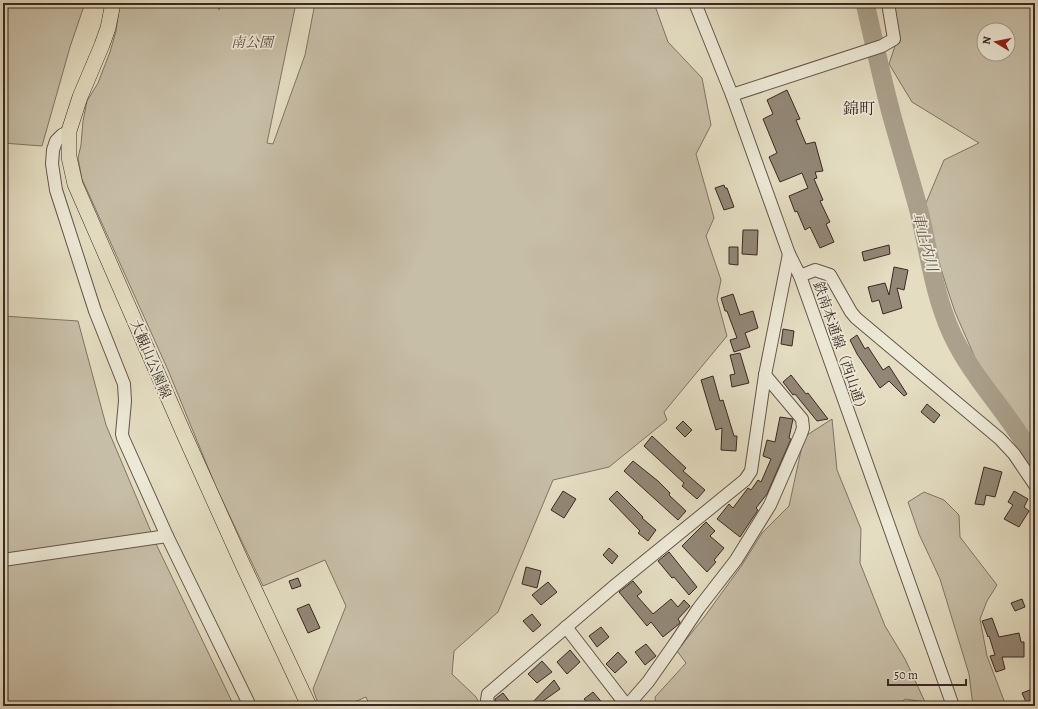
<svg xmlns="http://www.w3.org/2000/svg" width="1038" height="709" viewBox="0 0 1038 709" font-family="Alegreya,'Noto Serif JP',serif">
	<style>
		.green { fill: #c7bea7; stroke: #807465; fill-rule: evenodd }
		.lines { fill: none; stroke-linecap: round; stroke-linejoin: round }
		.river { stroke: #aaa08c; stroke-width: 19 }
		.building { fill: #928776; stroke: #3a2923 }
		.minor-casing { stroke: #64564b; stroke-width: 14 }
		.major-casing { stroke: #3a2923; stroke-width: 16 }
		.minor { stroke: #ede9d7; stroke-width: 12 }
		.major { stroke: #e4ddc2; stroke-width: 15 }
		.labels { text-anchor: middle; stroke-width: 3.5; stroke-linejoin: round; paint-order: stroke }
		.park-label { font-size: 14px; font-style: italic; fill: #5d4e44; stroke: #ede9d7 }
		.street-label { font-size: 14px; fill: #3a2923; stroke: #ede9d7 }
		.water-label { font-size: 15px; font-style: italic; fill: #5c4d42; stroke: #ede9d7 }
		.quarter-label { font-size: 16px; fill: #3a2923; stroke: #ede9d7 }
	</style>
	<rect width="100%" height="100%" fill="#e4ddc2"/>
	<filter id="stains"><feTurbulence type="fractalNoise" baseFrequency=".005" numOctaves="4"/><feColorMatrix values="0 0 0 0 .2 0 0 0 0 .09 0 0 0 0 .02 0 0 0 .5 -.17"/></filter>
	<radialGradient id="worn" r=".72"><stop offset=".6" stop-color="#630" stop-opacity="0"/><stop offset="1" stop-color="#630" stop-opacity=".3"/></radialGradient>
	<g class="green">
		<path d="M3,3H85L70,47L42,146L3,143Z"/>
		<path d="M120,3H217L219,10L220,3H296L267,143L273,144L305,55L315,3H654L668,42L702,78L711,125L696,154L714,218L706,236L721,280L717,299L727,336L664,412L667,420L609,467L553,480L498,612L454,651L452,674L476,697L481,706H370L366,697L345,706H319L313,689L346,606L325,560L263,586L216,487L168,370L82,179L78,158L81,145L83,121L87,101L98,83L110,52L116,31Z"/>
		<path d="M893,3H1035V451L1021,423L1002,399L976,360L955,312L946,285L923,210L944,160L979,143L912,102L889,64L898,37ZM984,30H1008V54H984Z"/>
		<path d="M3,316L78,321L106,425L157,546L234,706H3Z"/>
		<path d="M832,419L837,470L861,529L860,563L885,626L905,659L925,702L905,699L898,706H656L655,697L686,663L677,651L705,616L742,565L762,533L789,506L804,437Z"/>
		<path d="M924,492L944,500L959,515L960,537L997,585L987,601L980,619L987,656L1006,706H973L969,674L940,579L919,534L908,502Z"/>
	</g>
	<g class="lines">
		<path class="river" d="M865,3C873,38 881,74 890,109C899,143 910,177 919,211C929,252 934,295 952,334C973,380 1012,416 1035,460"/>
	</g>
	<g class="building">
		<path d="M787,90L800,119L796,120L806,144L815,142L823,171L815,172L817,178L814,179L823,200L820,201L830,222L826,224L834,242L820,248L810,227L805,230L797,211L795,212L789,196L808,188L802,173L780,182L769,157L777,153L763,119L773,114L767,100Z"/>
		<path d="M724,185L725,188H727L734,207L724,210L715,188Z"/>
		<path d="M743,230H758L757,255L742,254Z"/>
		<path d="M889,245L890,254L864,261L862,252Z"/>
		<path d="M729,247H738V265L729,264Z"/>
		<path d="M894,267L908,270L904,290L897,288L902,308L883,314L879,300L872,302L868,287L885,283L889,295Z"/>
		<path d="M733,294L740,315L753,311L758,328L745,333L750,347L734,352L730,340L737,338L727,311H725L721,298Z"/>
		<path d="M783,329L794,331L792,346L781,344Z"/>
		<path d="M857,335L865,349L868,347L883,370L889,366L907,394L904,396L889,381L880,388L857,354L850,340Z"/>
		<path d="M740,353L749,383L732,387L730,375L735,374L730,355Z"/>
		<path d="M791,375L806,394L808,393L828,419L817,421L795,394L793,395L783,382Z"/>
		<path d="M713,376L720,401L723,400L734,436H737L736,451L721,450L722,428L716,430L701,380Z"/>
		<path d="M927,404L940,415L934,423L921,412Z"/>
		<path d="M780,417L793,419L789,438L791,439L767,494L756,508L758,510L740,537L717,519L729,504L733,508L748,488L751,490L758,480L761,482L771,459L763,456L767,440L775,442Z"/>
		<path d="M683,421L692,430L685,437L676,428Z"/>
		<path d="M652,436L686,468L683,471L705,490L697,499L682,486L684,483L644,446Z"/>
		<path d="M633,461L658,481L670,493L669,495L686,511L678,520L624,471Z"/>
		<path d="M984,467L1002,472L995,497L986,495L984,505L975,504Z"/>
		<path d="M563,491L576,499L564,518L551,510Z"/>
		<path d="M617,491L643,517L642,518L656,530L648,541L638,533L640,531L609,499Z"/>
		<path d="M1014,491L1028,499L1024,507L1029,511L1019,527L1004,519L1013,505L1008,502Z"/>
		<path d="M706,522L715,531L710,536L724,548L714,560L716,562L707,572L682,546Z"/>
		<path d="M609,548L618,556L612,564L603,555Z"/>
		<path d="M669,552L697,587L689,595L674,577L672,578L658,561Z"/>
		<path d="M526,567L541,571L537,588L522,584Z"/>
		<path d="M298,578L301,586L292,589L289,581Z"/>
		<path d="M633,581L642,592L637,596L653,614L671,599L678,607L684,600L690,606L678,619L680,622L679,624L663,637L651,622L647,626L619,592Z"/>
		<path d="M548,582L557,592L541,605L532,595Z"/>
		<path d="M1022,599L1025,607L1015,611L1011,603Z"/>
		<path d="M309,604L320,628L308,633L297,609Z"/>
		<path d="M532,614L541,625L533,632L523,621Z"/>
		<path d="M992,618L999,637L1019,633L1021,642H1024V657H1002L1005,669L996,672L990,656L995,655L989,636L988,637L982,621Z"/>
		<path d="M601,627L609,637L597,647L589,636Z"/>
		<path d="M646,644L656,656L645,665L635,652Z"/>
		<path d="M570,650L580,662L567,674L557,662Z"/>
		<path d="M618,652L627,662L615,673L606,664Z"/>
		<path d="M542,661L552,672L537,683L528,674Z"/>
		<path d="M554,680L560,689L536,706H529Z"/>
		<path d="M1035,688V699L1026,702L1022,693Z"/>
		<path d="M593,692L605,706H590L584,699Z"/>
		<path d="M503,693L510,702L509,703L512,706H499L496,702L495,699Z"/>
	</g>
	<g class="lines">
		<g class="minor-casing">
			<g id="minor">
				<path d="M695,3L732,95L789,254L800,276L953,706"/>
				<path d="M732,95L882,46L894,39L888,3"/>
				<path d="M69,131L62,135L56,141L53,150L52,164L56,190L95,311L124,384L125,401L122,434L123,438L167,536L250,706"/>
				<path d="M800,276L815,270L830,275L851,312L856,318L1000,439L1014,454L1035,485"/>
				<path d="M765,375L789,254"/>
				<path d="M3,560L167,536"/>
				<path d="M566,627L627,706"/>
				<path d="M490,706L487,700L488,694L612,588L745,480L751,471L765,375L802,419L803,428L801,434L770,505L736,560L698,609L676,642L648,682L627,706"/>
			</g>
		</g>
		<g class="major-casing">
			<path id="major" d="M113,3L108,28L102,45L80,97L69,131V157L75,184L184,434L242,563L309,706"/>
		</g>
		<use href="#minor" class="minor"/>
		<use href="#major" class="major"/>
	</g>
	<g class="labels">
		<g class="park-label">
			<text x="252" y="47">南公園</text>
		</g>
		<g class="street-label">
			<text transform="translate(841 348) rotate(71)" y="5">鉄南本通線（西山通）</text>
			<text transform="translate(151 359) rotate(67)" y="5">大観山公園線</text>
		</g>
		<g class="water-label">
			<text transform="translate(925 242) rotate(75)" y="5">車止内川</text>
		</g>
		<g class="quarter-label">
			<text x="859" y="114">錦町</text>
		</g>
	</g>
	<rect width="1038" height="709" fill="none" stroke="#e4ddc2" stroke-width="16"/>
	<rect x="4" y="4" width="1030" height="701" fill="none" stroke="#3a2923" stroke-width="2"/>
	<rect x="8" y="8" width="1022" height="693" fill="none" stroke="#3a2923"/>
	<g transform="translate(996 42) rotate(280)"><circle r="19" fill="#ede9d7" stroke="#a59c8f"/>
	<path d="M0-3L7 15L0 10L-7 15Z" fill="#8f2418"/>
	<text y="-6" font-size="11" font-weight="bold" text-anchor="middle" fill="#3a2923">N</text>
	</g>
	<path d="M888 679v6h78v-6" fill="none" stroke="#3a2923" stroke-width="2"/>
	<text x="894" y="679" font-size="12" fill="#3a2923" stroke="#ede9d7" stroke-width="3" paint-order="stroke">50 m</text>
	<rect width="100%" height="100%" filter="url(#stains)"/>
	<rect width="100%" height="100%" fill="url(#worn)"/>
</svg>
